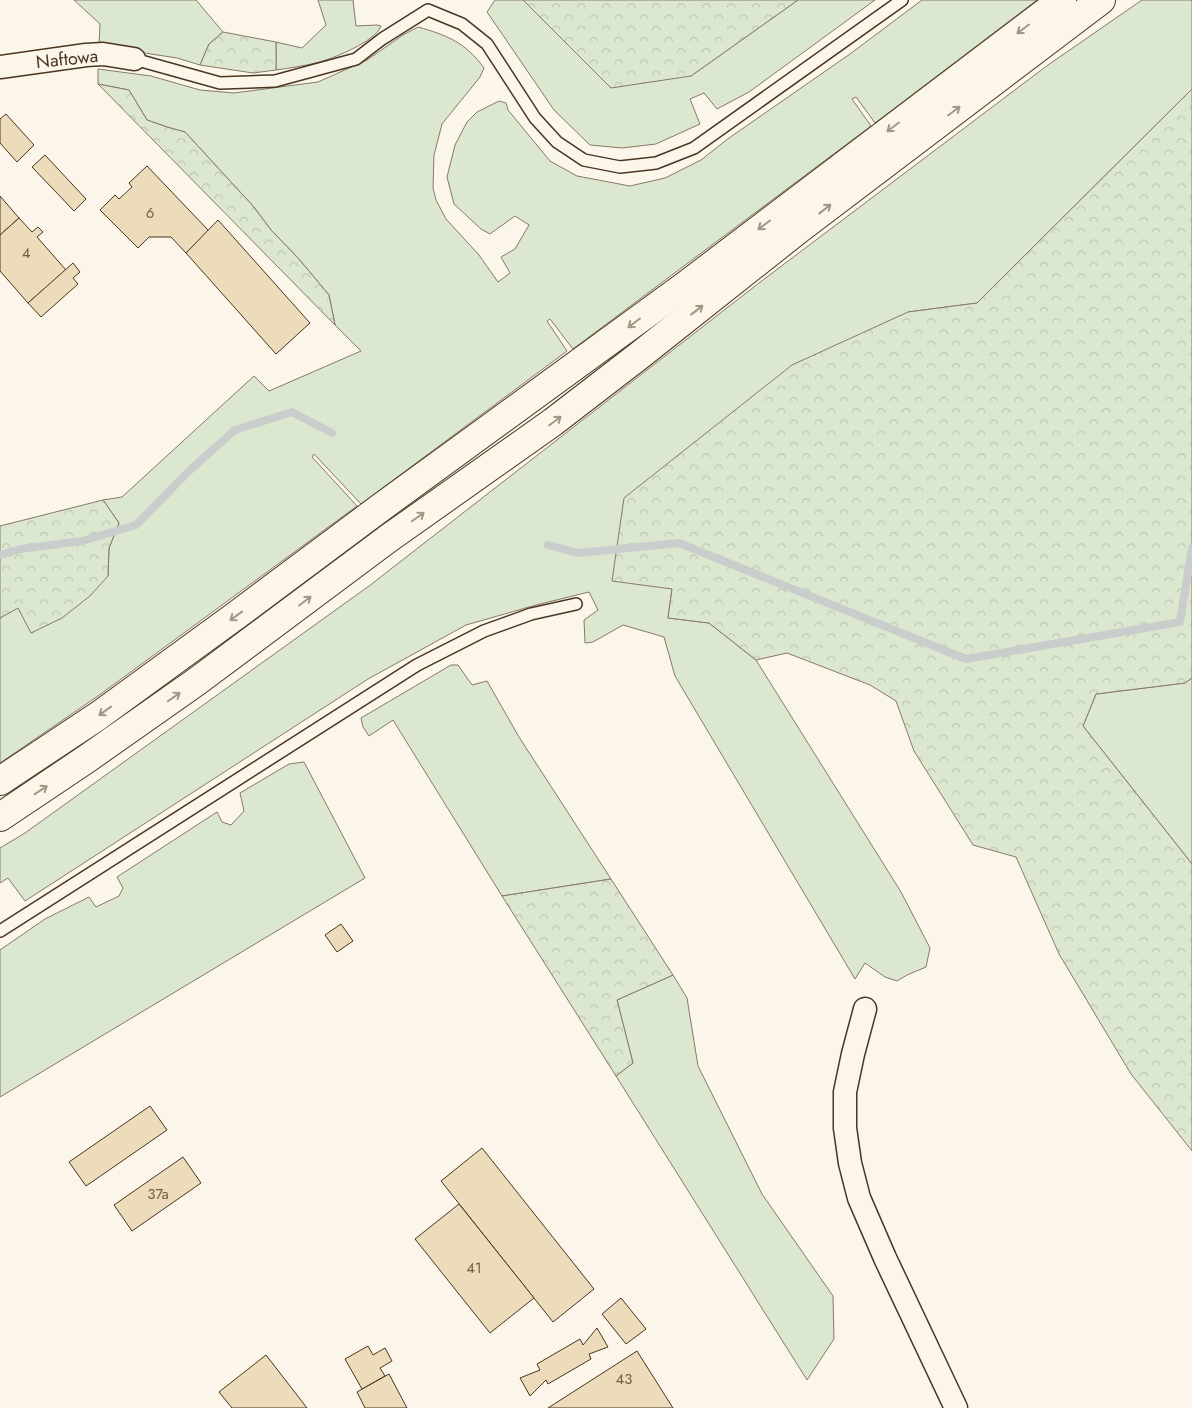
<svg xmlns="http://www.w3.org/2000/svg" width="1192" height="1408" viewBox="0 0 1192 1408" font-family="Jost,sans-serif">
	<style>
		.green { fill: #dce7d0; stroke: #887966 }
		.forest { fill: url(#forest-crowns); stroke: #887966 }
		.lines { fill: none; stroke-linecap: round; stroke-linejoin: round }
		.stream { stroke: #c9cecd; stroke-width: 8 }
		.building { fill: #ecdcbc; stroke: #4a3520 }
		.lane-casing { stroke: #4a3520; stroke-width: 14 }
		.street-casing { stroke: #4a3520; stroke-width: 25 }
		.primary-casing { stroke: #4a3520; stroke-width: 30 }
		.lane { stroke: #fbf6e9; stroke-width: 11 }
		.street { stroke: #fbf6e9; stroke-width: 22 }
		.primary { stroke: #fbf6e9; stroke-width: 28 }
		.oneway { stroke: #a29684 }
		.labels { text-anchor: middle; stroke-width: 4; stroke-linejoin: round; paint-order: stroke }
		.number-label { font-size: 15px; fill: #725f47 }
		.street-label { font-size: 18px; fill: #4a3520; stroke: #fbf6e9 }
	</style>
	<defs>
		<pattern id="forest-crowns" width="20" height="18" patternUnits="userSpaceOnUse" patternTransform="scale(1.25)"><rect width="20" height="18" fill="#dce7d0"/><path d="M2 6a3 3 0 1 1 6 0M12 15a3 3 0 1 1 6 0" fill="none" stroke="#bec7b2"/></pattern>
	</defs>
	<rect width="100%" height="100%" fill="#fbf6e9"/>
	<g class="green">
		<path d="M74,0H196L223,32L209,44L200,65L177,58L99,46L100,24Z"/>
		<path d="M318,0H353L356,26L377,25L381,26C375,42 332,59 316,63C303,66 290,68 276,70V42L302,48L326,25Z"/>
		<path d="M495,0H523L691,76L798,0H875L749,92L717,109L704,93L690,99L700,124L656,144L622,148L590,145L554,110L487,12Z"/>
		<path d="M922,0H1037L875,123L856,97L852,99L871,126L573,349L550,319L547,321L567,351L361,504L314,454L312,457L357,506L98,696L0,763V618L18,607L32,633L108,576L109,548L119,523L103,500L122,497L254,376L269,391L361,351L335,325L329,295L298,258L271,230L253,206L185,132L167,127L147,120L129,90L98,84V69L151,76L200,90L234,93L318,82L367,60L403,35L418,27C447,35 466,43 484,68L480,77L442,124L434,155L433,188L436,200L446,219L479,255L498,282L510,273L501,257L515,249L529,225L515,216L490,234L481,229L454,204L447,177L455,145L467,122L477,112L499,101L506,103L508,110L550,161L577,176L630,186L665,178L701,160L729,138L850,54Z"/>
		<path d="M1142,0H1192V89L977,303L908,312L672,589L668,618L709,623L756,660L901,892L930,948L926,967L907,975L897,981L885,977L865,963L855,979L675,676L664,637L623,625L593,642L585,643L584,620L598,610L589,592L536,605L466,625L368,679L25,901L8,878L0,883V848L25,833L369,586L759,283L1048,65Z"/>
		<path d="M451,665H458L472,685L487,681L519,737L611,879L502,896L393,720L369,736L363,727L361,718Z"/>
		<path d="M1192,678V864L1083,726L1096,694L1185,683Z"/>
		<path d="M304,762L365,878L0,1097V950L45,919L89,897L96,907L119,896L123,888L117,877L217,812L222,822L231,825L244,811L240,793L289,764Z"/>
		<path d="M673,975L687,998L698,1066L762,1194L833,1296L834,1339L807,1380L616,1076L633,1063L617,1000Z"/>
	</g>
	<g class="forest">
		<path d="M523,0H798L691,76L611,88Z"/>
		<path d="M223,32L276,42V70L253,73L200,65L209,44Z"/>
		<path d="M98,84L129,90L147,120L167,127L185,132L253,206L271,230L298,258L329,295L335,325Z"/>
		<path d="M1192,89V678L1185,683L1096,694L1083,726L1192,864V1151L1131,1074L1059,954L1016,857L973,845L914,751L896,701L870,685L787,653L756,660L709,623L668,618L672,589L612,581L624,498L792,365L908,312L977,303Z"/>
		<path d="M103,500L119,523L109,548L108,576L90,596L62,618L31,633L18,608L0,618V526Z"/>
		<path d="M611,879L673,975L617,1000L633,1063L616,1076L502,896Z"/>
	</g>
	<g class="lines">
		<g class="stream">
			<path d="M548,545L578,553L679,543L966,659L1180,622L1192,548"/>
			<path d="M0,555L21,549L82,541L136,525L189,471L235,430L292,412L332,433"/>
		</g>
	</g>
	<g class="building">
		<path d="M6,114L34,145L17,162L0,143V119Z"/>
		<path d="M45,155L86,199L74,211L32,167Z"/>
		<path d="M147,166L209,231L186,253L171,237H149L138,248L100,210L115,195L119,199L132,187L129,183Z"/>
		<path d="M0,196L19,218L0,235Z"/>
		<path d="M19,218L32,232L38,227L43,232L37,237L66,270L28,303L0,271V235Z"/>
		<path d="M218,220L310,323L276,354L186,253Z"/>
		<path d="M73,263L80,272L73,278L78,284L41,317L28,303Z"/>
		<path d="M341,924L353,941L337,952L325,935Z"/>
		<path d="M150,1106L167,1130L86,1186L69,1162Z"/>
		<path d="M482,1148L594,1289L553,1322L441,1181Z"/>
		<path d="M183,1157L201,1183L132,1231L114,1205Z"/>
		<path d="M459,1204L534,1298L490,1333L415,1239Z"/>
		<path d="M621,1298L646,1329L626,1344L602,1314Z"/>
		<path d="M597,1328L608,1347L589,1354L591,1359L548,1384L546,1380L530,1396L520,1378L540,1370L537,1364L580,1339L583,1345Z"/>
		<path d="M368,1346L373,1355L385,1348L392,1361L380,1368L385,1376L362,1389L345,1359Z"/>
		<path d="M637,1351L673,1408H548Z"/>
		<path d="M266,1355L307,1408H232L219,1392Z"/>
		<path d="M389,1374L407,1408H365L357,1392Z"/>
	</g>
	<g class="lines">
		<g class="lane-casing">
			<g id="lane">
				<path d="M134,59L220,83L275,81L356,59L382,39L428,10L462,24L487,44L535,118L557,142L584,160L620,167L656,163L694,148L902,0"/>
				<path d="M0,931L417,665L484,631L531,614L576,604"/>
			</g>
		</g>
		<g class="street-casing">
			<g id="street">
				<path d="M0,67L86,55L103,54L134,59"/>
				<path d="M865,1009L853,1054L845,1092V1128L850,1163L859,1198L885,1258L956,1408"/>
			</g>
		</g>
		<g class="primary-casing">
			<g id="primary">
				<path d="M0,781L98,716L238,614L380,508L686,285L1062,0"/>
				<path d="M0,817L88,758L196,682L389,538L553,422L640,355L799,229L1101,0"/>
			</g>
		</g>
		<use href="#lane" class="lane"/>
		<use href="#street" class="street"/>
		<use href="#primary" class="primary"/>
	</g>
	<defs><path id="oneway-shaft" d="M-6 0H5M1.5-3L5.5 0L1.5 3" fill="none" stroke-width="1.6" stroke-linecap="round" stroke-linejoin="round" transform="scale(1.25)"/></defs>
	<g class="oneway">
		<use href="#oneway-shaft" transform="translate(1023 29) rotate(143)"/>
		<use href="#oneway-shaft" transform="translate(954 111) rotate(-37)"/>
		<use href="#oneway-shaft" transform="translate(893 127) rotate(143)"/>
		<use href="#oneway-shaft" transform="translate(825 209) rotate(-38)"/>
		<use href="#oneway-shaft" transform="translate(764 225) rotate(143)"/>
		<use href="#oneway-shaft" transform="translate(697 310) rotate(-38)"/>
		<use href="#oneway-shaft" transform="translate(634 323) rotate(143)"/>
		<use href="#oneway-shaft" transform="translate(555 421) rotate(-37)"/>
		<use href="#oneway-shaft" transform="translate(418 517) rotate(-35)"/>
		<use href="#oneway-shaft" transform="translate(305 601) rotate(-37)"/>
		<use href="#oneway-shaft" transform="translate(236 616) rotate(144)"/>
		<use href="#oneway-shaft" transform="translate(174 697) rotate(-35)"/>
		<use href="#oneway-shaft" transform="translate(105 711) rotate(144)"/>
		<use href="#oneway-shaft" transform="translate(41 790) rotate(-33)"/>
	</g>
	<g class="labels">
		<g class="number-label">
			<text x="150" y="218">6</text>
			<text x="26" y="258">4</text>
			<text x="158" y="1199">37a</text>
			<text x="474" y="1273">41</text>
			<text x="624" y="1384">43</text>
		</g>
		<g class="street-label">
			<text transform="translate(67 59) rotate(-6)" y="6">Naftowa</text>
		</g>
	</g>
</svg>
